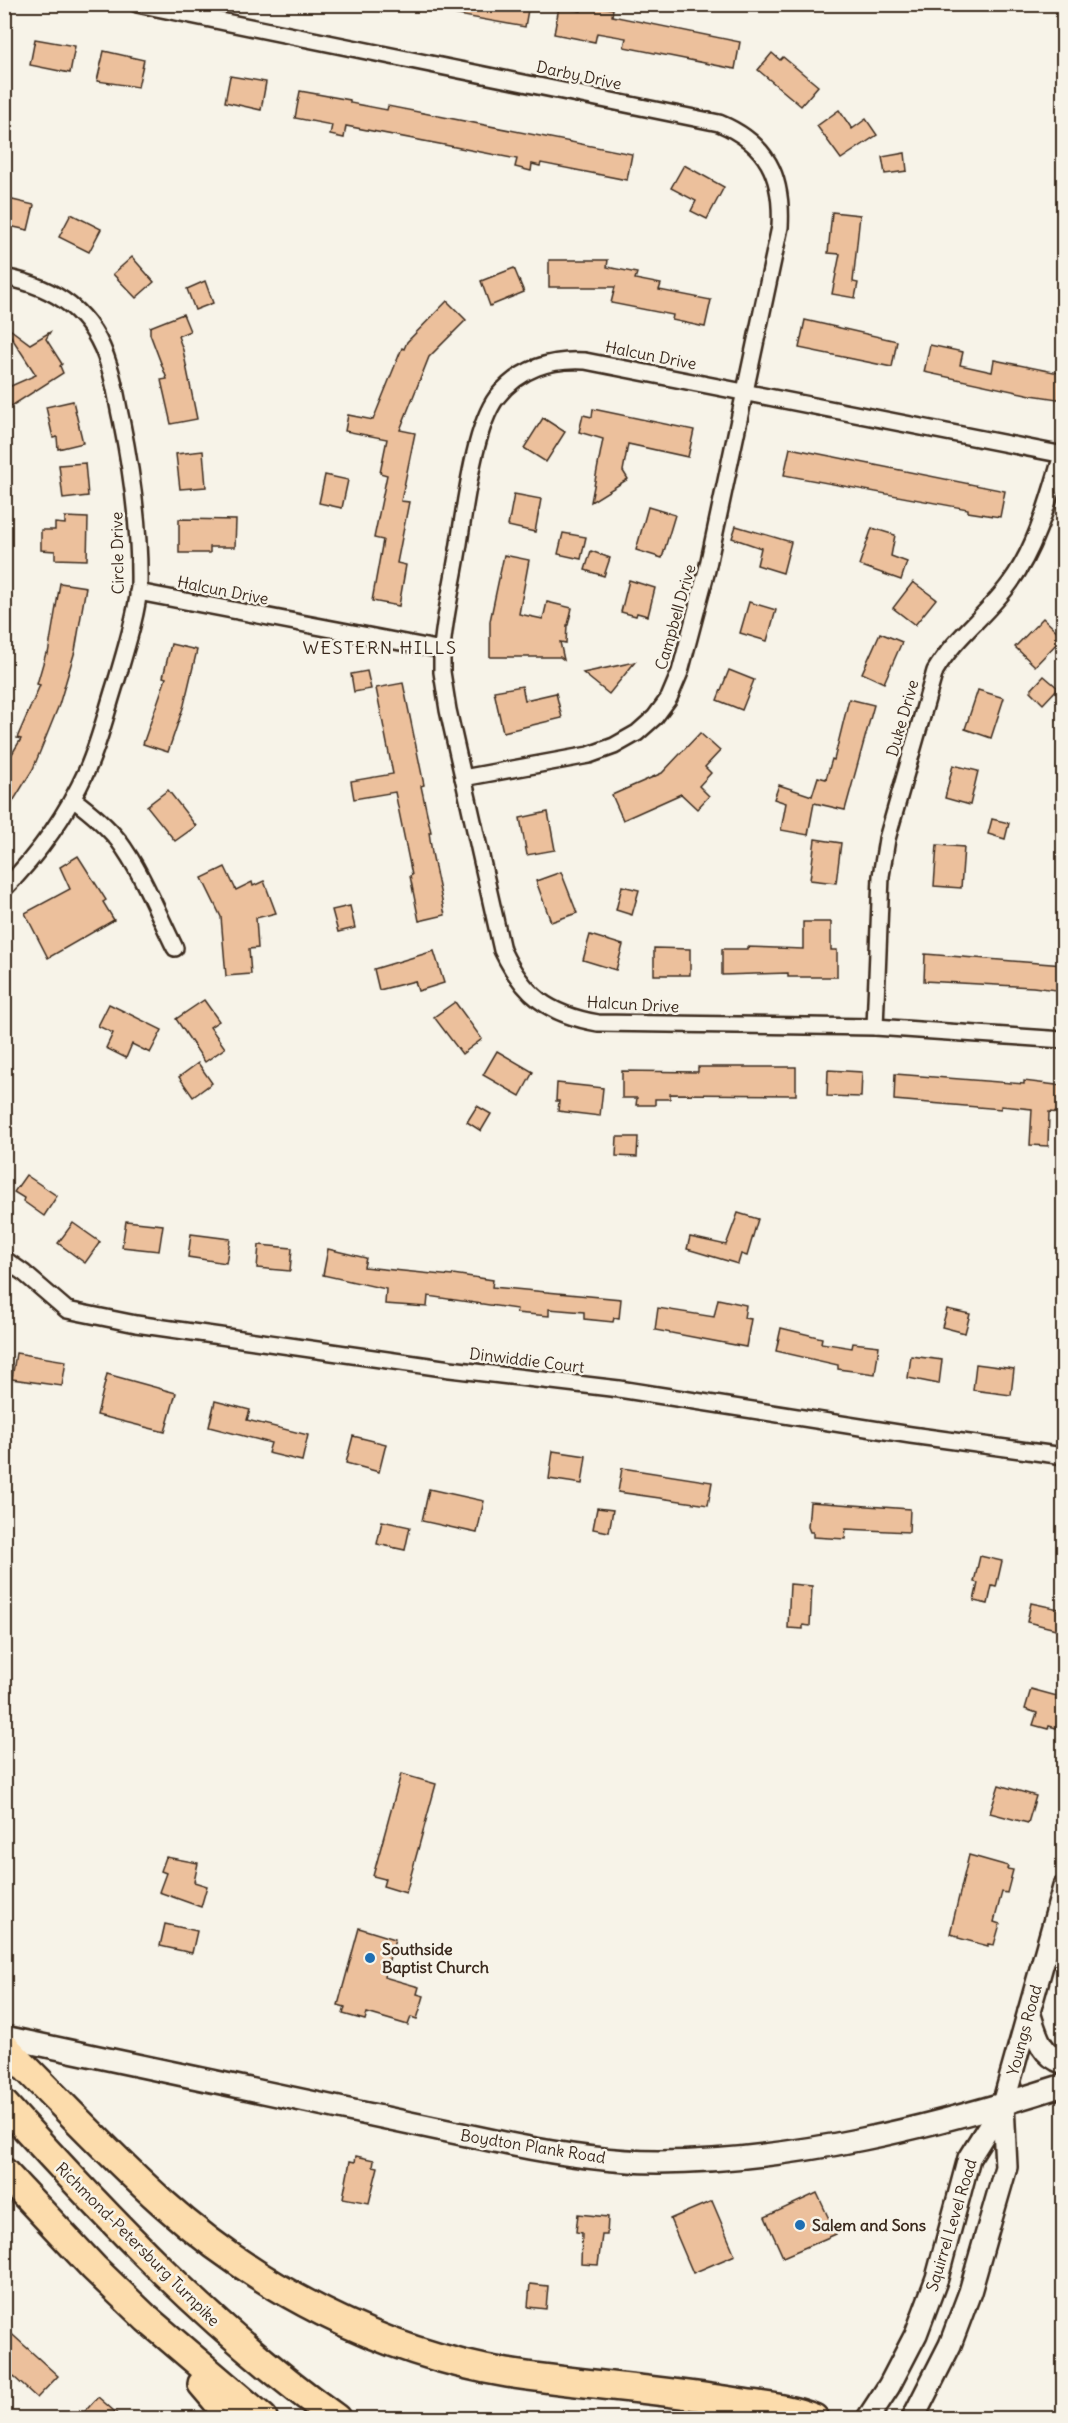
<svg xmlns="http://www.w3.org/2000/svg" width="1068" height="2423" viewBox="0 0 1068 2423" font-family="Delius,sans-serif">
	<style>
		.building { fill: #ecc09c; stroke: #3b2a1e; stroke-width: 1.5 }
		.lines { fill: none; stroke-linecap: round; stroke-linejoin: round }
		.street-casing { stroke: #3b2a1e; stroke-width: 20 }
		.secondary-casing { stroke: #3b2a1e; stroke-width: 26 }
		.highway-casing { stroke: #3b2a1e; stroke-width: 32 }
		.street { stroke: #f7f3e8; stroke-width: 15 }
		.secondary { stroke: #f7f3e8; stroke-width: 21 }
		.highway { stroke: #fcdcac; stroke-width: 27 }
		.poi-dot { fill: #1f6fb2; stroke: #f7f3e8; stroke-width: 2 }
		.labels { text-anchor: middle; stroke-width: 5; stroke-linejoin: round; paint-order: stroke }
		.street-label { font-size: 16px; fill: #3b2a1e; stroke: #f7f3e8 }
		.poi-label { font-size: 16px; font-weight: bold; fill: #3b2a1e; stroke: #f7f3e8; text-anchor: start }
		.neighbourhood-label { font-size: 18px; letter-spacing: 1.5px; fill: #3b2a1e; stroke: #f7f3e8 }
	</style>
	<rect width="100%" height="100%" fill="#f7f3e8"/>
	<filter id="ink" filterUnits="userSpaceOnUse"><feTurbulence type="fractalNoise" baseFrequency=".0167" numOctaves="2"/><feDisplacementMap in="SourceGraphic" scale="12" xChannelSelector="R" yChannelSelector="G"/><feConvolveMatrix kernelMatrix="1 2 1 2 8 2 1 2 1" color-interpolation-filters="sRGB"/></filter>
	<g filter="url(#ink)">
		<g class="building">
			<path d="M448,4H529L525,27L447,13Z"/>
			<path d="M582,4L613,9L612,16L740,42L735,69L624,47L626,38L597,33L595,42L554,34L559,7L581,11Z"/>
			<path d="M35,39L75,46L70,73L30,65Z"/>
			<path d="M104,51L144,60L138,87L97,81Z"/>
			<path d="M772,53L780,60L783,57L818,86L801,106L758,70Z"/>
			<path d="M230,76L266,82L261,110L225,102Z"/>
			<path d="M300,91L350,100V103L387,110L388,106L632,154L627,180L541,163L540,166L532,164L531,171L515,167L517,159L346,126L344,138L330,135L332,125L295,118Z"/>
			<path d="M839,110L852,129L866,119L877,135L841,159L817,126Z"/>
			<path d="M905,153L907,171L885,174L882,157Z"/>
			<path d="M684,165L724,187L707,219L691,211L696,201L671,188Z"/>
			<path d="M4,198L34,205L28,230L4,225Z"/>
			<path d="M832,212L860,215L853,282L858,283L855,298L832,294L840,254L828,253Z"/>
			<path d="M71,214L101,229L89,252L59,237Z"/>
			<path d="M132,257L154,282L136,298L113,274Z"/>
			<path d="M549,260H608L607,267L637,273L635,279L661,284L659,290L711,300L705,327L672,320L673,315L611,303L615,287H549Z"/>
			<path d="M514,268L524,292L490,306L481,281Z"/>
			<path d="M205,281L213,303L195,310L187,289Z"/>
			<path d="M447,301L466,320L429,357L400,430L415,433L401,501L409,502L397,563L406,565L399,606L372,601L383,540L374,538L387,475L380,473L387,439L345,431L348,415L373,420L402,348L404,349L407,342Z"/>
			<path d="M183,314L190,331L178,336L183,350L197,419L171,424L161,380L167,379L150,334V327Z"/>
			<path d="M805,320L897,341L892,367L799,348Z"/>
			<path d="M7,327L30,344L50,332L46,339L62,364L60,366L63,373L10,407L4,396V389L36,375L6,329Z"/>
			<path d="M930,345L963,352L960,365L992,372L994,360L1064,374V400L1031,395L924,372Z"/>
			<path d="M73,401L83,443L58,449L57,437L53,438L46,407Z"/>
			<path d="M593,409L694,430L688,457L628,444L623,471L628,479L591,502L603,439L579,432L583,415L592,417Z"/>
			<path d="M543,418L565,432L546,462L524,448Z"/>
			<path d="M790,448L1005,491L1000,517L968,512V509L784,475Z"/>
			<path d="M203,451L206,487L180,489L176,454Z"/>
			<path d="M85,463L88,496L63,499L59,465Z"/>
			<path d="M325,475L348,480L342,508L319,503Z"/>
			<path d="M514,494L541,499L535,532L508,526Z"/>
			<path d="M648,507L675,515L662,558L636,550Z"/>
			<path d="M65,517L88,518L87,560L55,559V551L41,550V530H55V523L65,524Z"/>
			<path d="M179,519L236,520L235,547H210V553H179Z"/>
			<path d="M736,526L791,542L783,573L757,565L761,548L732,538Z"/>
			<path d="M872,528L895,535L891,556L907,562L901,580L859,565Z"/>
			<path d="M563,533L586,537L581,559L558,554Z"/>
			<path d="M591,551L610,558L604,576L585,570Z"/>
			<path d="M504,555L529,560L519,614L543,619L547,602L572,608L568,625H567L566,643L560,642L564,660L560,657H490V621Z"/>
			<path d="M629,580L655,588L648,616L637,613L636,616L621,612Z"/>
			<path d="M913,582L936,599L915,625L893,608Z"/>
			<path d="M60,583L86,587L75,651L59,705L33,769L4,816V767L21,739L17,738L40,685L37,684L46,653L48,654Z"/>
			<path d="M749,602L776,610L767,641L740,633Z"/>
			<path d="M1043,618L1063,637L1035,666L1015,647Z"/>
			<path d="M880,633L902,642L884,683L862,673Z"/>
			<path d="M171,644L197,650L184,705L168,752L143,744L166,678L163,677Z"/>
			<path d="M635,662L609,694L583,673Z"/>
			<path d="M729,670L754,680L742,710L717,700Z"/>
			<path d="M367,671L371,689L354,692L351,674Z"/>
			<path d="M1044,676L1058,688L1043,704L1030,691Z"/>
			<path d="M403,683L424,785L421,786L431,832H429L432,853L445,915L419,921L410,876L412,875L395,792L354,799L351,781L393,774L376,688Z"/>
			<path d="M522,686L525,700L556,693L562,718L503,732L494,691Z"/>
			<path d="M978,690L1004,698L991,738L965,729Z"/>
			<path d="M849,699L874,705L845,810L814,803L808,835L781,830L786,803L774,799L779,785L812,796L818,777L826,779L832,759L834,760Z"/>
			<path d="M700,733L720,751L705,767L711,773L699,786L709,796L697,809L681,794L623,820L612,795L662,773Z"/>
			<path d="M953,765L978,771L970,805L945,798Z"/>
			<path d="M168,790L196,826L175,841L147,806Z"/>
			<path d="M548,812L555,850L527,855L520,818Z"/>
			<path d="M992,819L1009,823L1005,839L988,834Z"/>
			<path d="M815,839L841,843L836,883L810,880Z"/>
			<path d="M937,845L964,847L961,888L934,886Z"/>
			<path d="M78,856L106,900L103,902L114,920L48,958L25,913L70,889L60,867Z"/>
			<path d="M225,867L236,890L252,882L253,886L264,881L276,913L256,918L258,948L249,949L251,974L226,976L221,917L202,878Z"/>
			<path d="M561,872L577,913L551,922L536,881Z"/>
			<path d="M622,886L639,890L632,915L616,910Z"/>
			<path d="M350,906L355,928L338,932L332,910Z"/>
			<path d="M803,922H831V950H837V977H788V973L722,975V949H747V947L803,949Z"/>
			<path d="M590,935L623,945L616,970L583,960Z"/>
			<path d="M654,948L690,949V975H654Z"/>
			<path d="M434,951L444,983L418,991L415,981L379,990L374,969Z"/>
			<path d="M925,954L1064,965V991L1033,987L924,981Z"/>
			<path d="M204,1000L219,1021L210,1027L225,1048L205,1062L176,1019Z"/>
			<path d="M455,1002L482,1039L462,1054L434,1017Z"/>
			<path d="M109,1004L162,1030L150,1053L132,1044L126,1058L106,1048L113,1033L98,1026Z"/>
			<path d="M497,1051L533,1072L520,1096L483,1075Z"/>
			<path d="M198,1063L212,1083L193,1097L179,1077Z"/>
			<path d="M698,1067H796V1095L670,1094V1099H655V1105H636L637,1098H622V1071L698,1072Z"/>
			<path d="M828,1070L862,1072L861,1097L827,1096Z"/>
			<path d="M895,1074L1024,1084V1081L1064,1086L1061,1113L1049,1112L1048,1146L1030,1145L1032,1109L1001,1106V1109L894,1100Z"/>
			<path d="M557,1083L603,1088L600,1116L558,1111L559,1101H556Z"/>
			<path d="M477,1106L491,1114L481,1131L467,1122Z"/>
			<path d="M617,1137H638L637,1157L616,1156Z"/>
			<path d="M26,1175L57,1196L44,1216L23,1201L24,1198L14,1192Z"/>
			<path d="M738,1213L758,1219L747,1256L741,1254L738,1264L687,1249L690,1237L726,1245Z"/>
			<path d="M126,1221L163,1225L159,1251L122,1247Z"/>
			<path d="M73,1223L100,1242L85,1263L58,1243Z"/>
			<path d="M191,1234L230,1239L226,1263L188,1257Z"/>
			<path d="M259,1245L292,1248L290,1271L257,1268Z"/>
			<path d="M328,1249L366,1258L364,1267L452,1276L453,1274L493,1280L492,1287L621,1299L619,1319L614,1318L613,1322L584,1319V1312L549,1309V1316L516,1313L517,1309L428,1296L427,1307L385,1304L386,1289L323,1275Z"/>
			<path d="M718,1299L746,1305L744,1318L751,1319L746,1347L655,1330L658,1308L714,1317Z"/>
			<path d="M947,1309L970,1314L965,1333L942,1327Z"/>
			<path d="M781,1328L822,1338L821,1343L852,1348L853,1343L879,1346L875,1374L838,1369V1365L776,1351Z"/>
			<path d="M16,1353L66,1361L62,1386L12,1379Z"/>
			<path d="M911,1356L942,1360L939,1384L908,1378Z"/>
			<path d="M976,1364L1014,1369L1011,1395L973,1390Z"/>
			<path d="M107,1374L176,1393L165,1432L97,1415Z"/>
			<path d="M215,1401L250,1410L247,1420L308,1435L302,1461L268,1453L271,1443L209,1427Z"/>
			<path d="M353,1436L386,1444L379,1472L346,1463Z"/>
			<path d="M553,1451L586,1456L582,1484L549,1479Z"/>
			<path d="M622,1468L712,1482L708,1505L618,1492Z"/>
			<path d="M429,1489L484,1501L477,1533L422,1521Z"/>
			<path d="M810,1502L910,1509L909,1532L846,1529L845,1539L813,1537V1532H810L808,1527Z"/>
			<path d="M597,1508L613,1510L609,1532L593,1529Z"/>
			<path d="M382,1521L410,1527L405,1550L377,1544Z"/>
			<path d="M980,1556L1002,1561L996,1587L992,1586L988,1604L974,1601L978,1583L974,1582Z"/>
			<path d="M790,1584L812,1586L810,1626L803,1625V1629L788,1628Z"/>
			<path d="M1031,1603L1064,1610V1631L1027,1622Z"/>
			<path d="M1031,1689L1057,1696L1056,1700L1064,1702L1056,1728L1049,1726L1048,1729L1033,1725L1037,1713L1025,1709Z"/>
			<path d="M401,1774L436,1784L406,1893L383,1886L385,1879L373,1876Z"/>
			<path d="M999,1785L1036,1796L1028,1823L990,1813Z"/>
			<path d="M969,1855L1008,1866L1007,1869L1013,1870L1007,1893L1002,1892L994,1922L1000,1924L994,1945L988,1944V1946L958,1938V1936L950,1934Z"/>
			<path d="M166,1857L198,1863L194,1882L207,1886L201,1907L159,1892L166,1873L161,1871Z"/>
			<path d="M165,1924L197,1931L192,1953L160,1946Z"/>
			<path d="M359,1928L395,1939L384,1977L419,1987L417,1994L424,1996L417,2019L411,2017L408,2025L367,2013L365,2020L343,2014L345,2007L338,2005Z"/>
			<path d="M356,2156L374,2160L373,2166L378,2167L369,2203L343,2198L350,2161L355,2162Z"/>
			<path d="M817,2193L836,2234L783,2257L765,2217Z"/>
			<path d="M712,2201L735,2255L693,2273L670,2219Z"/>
			<path d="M578,2214L608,2217L607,2235H602L598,2265L581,2264L582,2233L576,2232Z"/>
			<path d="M530,2284L548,2286L546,2309L528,2307Z"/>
			<path d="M4,2327L58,2376L37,2398L4,2368Z"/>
			<path d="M98,2397L122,2418H79Z"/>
		</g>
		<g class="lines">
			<g class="street-casing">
				<g id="street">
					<path d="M137,4L719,123C767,143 783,176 780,227L707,570L680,672L669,698L655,717L637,733L614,746L589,755L463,778"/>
					<path d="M4,277C56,287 93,312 109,366C115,383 117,402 121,419C132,473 140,530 139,586C138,611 124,655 117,679C107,709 100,741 87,770C67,814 38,855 4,889"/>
					<path d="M1064,455L585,361C550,359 520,368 497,397C473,428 464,515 457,556C452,587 444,619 442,650V672L448,710L502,950C524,996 548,1014 598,1023L875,1027L1064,1040"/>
					<path d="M138,592L442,650"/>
					<path d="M73,799C89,811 105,824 118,840C142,872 157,912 175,948"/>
					<path d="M875,1027L881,876L887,839L935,671C955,637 987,615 1010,583C1037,546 1049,498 1062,455"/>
					<path d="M4,1259L24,1273L67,1310L136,1324L450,1369L619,1389L911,1435L1064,1456"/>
				</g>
			</g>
			<g class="secondary-casing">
				<g id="secondary">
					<path d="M1029,2012C1036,2034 1040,2055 1064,2063"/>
					<path d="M4,2037L509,2144C558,2154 608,2162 658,2162C796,2161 933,2127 1064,2085"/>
					<path d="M868,2418L889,2386L916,2334L937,2278L969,2158L1003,2104L1064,1887"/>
					<path d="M913,2418L950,2345L970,2292L986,2236L1006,2167L1003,2104"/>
				</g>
			</g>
			<g class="highway-casing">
				<g id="highway">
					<path d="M4,2046C57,2098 108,2154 163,2203C258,2288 380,2352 507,2373C584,2385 661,2389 737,2402C762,2406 790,2408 814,2418"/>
					<path d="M4,2104C107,2218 212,2329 336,2418"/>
					<path d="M4,2172L94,2268L147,2319L263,2418"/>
					<path d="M202,2384L231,2418"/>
				</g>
			</g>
			<use href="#street" class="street"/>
			<use href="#secondary" class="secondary"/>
			<use href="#highway" class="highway"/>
		</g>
	</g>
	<g class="poi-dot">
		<circle cx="370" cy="1958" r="6"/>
		<circle cx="800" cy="2225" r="6"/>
	</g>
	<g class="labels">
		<g class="street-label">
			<text transform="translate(579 75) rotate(12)" y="6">Darby Drive</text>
			<text transform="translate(651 355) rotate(11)" y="6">Halcun Drive</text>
			<text transform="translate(117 553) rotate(-91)" y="6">Circle Drive</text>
			<text transform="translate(223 590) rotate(11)" y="6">Halcun Drive</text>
			<text transform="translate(675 617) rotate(-74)" y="6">Campbell Drive</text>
			<text transform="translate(902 718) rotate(-74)" y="6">Duke Drive</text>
			<text transform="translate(633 1004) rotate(3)" y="6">Halcun Drive</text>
			<text transform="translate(527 1360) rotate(7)" y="6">Dinwiddie Court</text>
			<text transform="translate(1024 2030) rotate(-75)" y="6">Youngs Road</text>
			<text transform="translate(533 2146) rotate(9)" y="6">Boydton Plank Road</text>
			<text transform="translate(951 2225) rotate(-73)" y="6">Squirrel Level Road</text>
			<text transform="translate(138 2244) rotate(45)" y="6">Richmond-Petersburg Turnpike</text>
		</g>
		<g class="poi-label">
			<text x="382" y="1955">Southside<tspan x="382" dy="18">Baptist Church</tspan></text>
			<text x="812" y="2231">Salem and Sons</text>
		</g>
		<g class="neighbourhood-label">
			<text x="380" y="654">WESTERN HILLS</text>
		</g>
	</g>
	<rect width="1068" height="2423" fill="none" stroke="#f7f3e8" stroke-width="24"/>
	<rect x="12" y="12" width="1044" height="2399" fill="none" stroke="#3b2a1e" stroke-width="2" filter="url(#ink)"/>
</svg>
